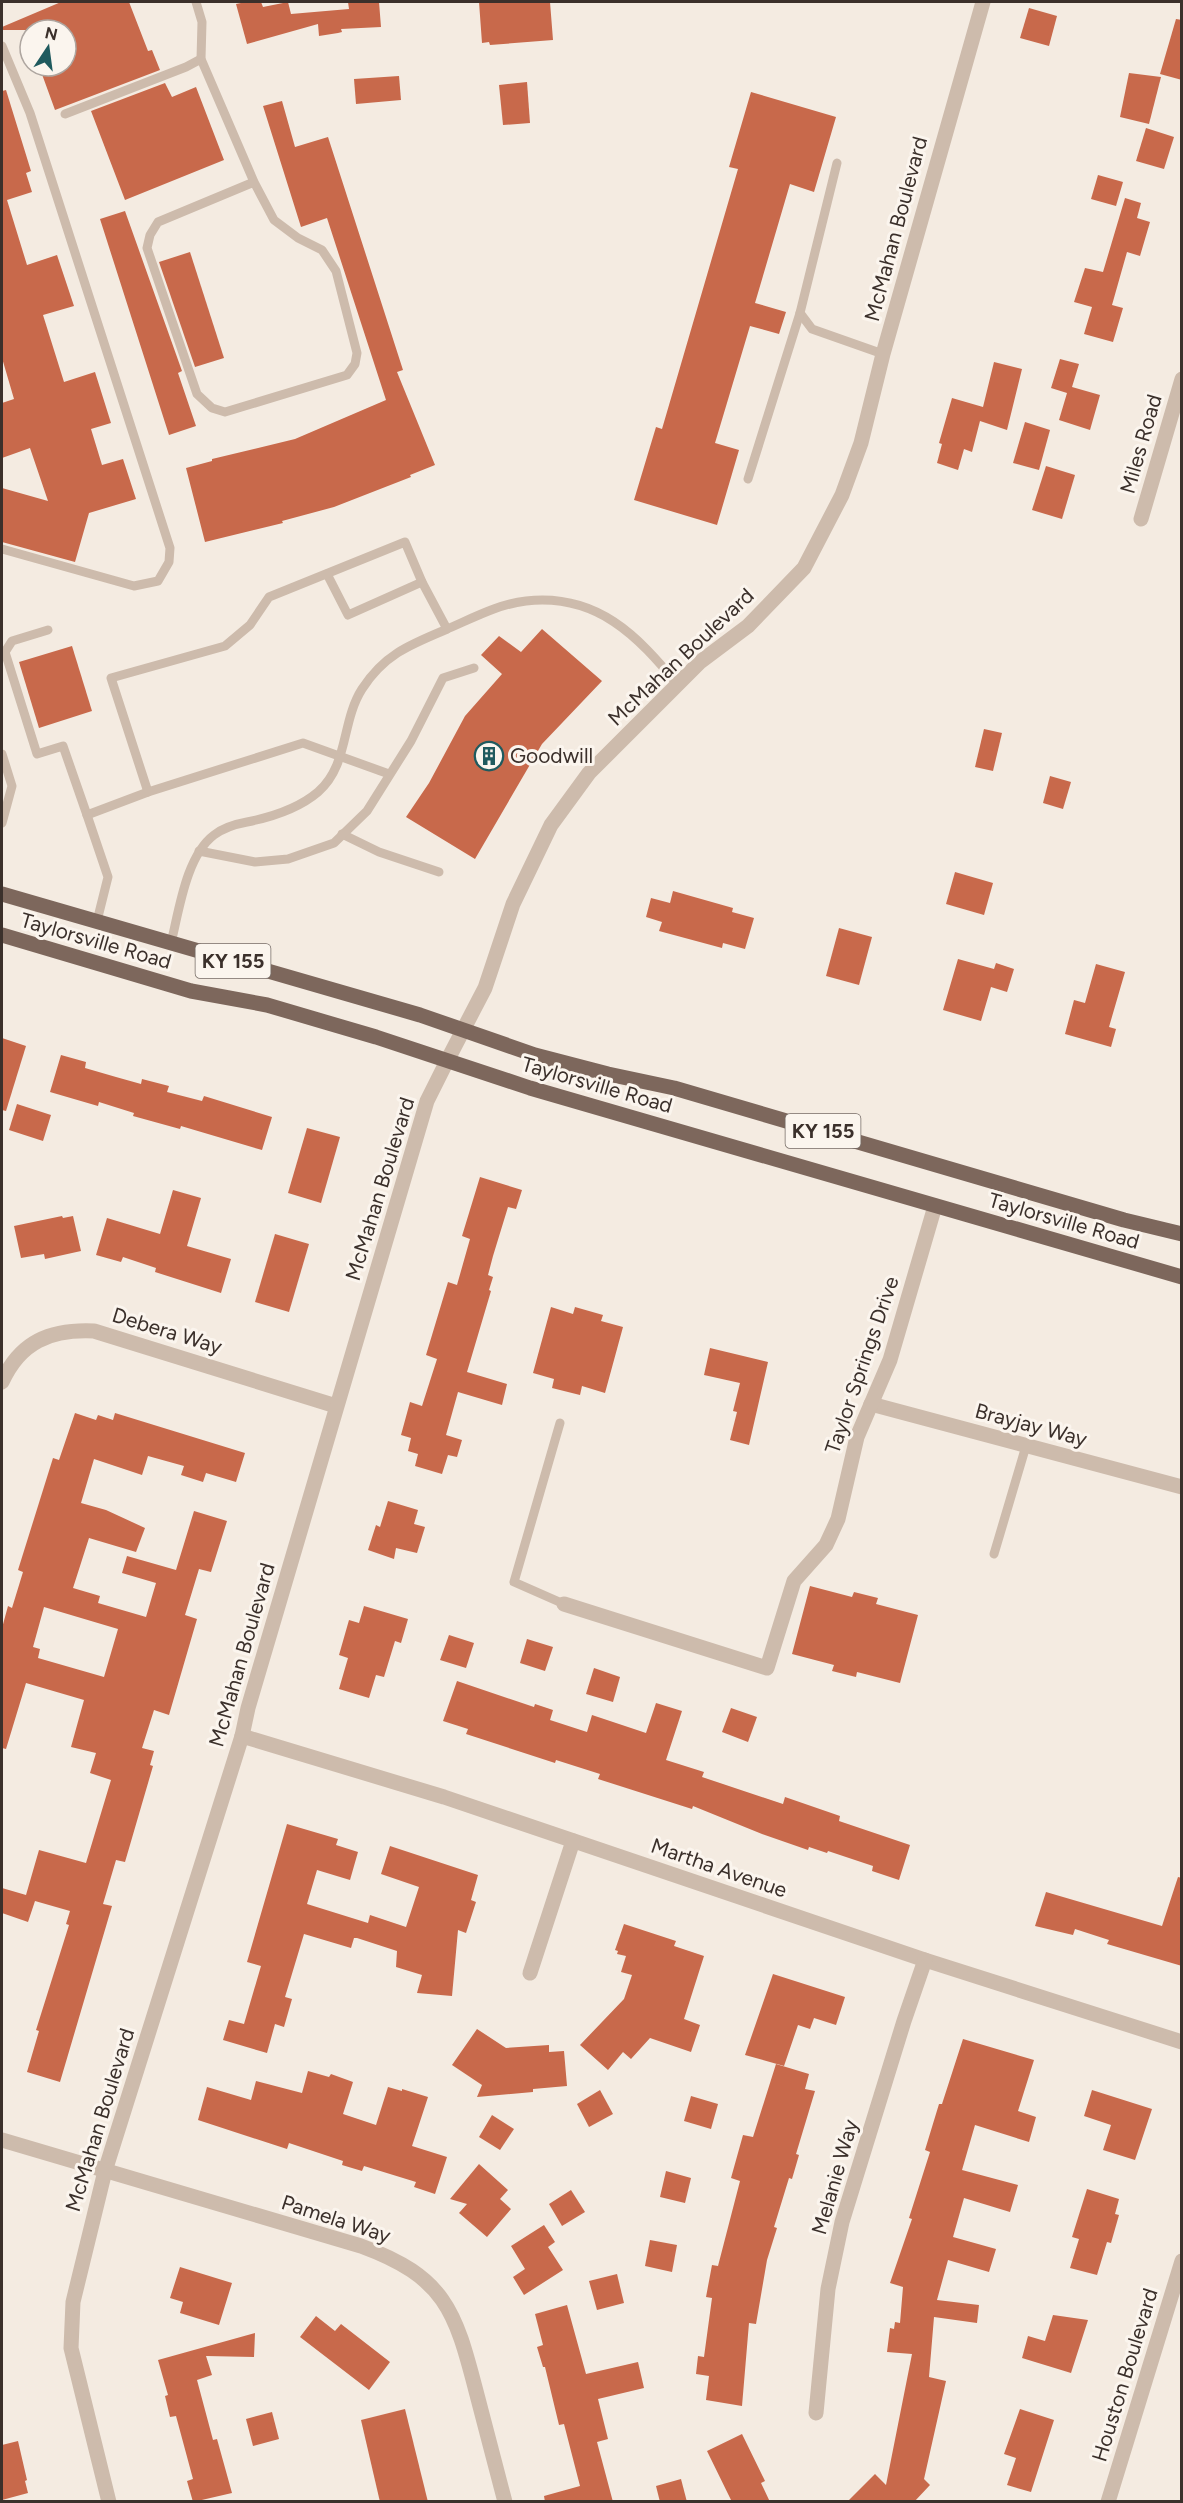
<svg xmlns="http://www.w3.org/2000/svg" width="1183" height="2503" viewBox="0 0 1183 2503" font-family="Figtree,sans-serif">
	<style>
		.building { fill: #c8694b; fill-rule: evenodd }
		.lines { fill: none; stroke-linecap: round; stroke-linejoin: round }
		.service { stroke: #cdbbac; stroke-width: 9 }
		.minor { stroke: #cdbbac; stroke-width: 15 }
		.tertiary { stroke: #cdbbac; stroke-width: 15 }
		.primary { stroke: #7d675c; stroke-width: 15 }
		.labels { text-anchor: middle; stroke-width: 6; stroke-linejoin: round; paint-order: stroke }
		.shield { fill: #fbf5ee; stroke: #756b66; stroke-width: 1.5 }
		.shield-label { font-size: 20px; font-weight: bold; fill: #3b302b }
		.street-label { font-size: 21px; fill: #3b302b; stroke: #fbf5ee }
		.poi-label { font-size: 21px; fill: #3b302b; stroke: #fbf5ee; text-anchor: start }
	</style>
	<rect width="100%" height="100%" fill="#f4ebe1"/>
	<g class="building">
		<path d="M61,2H129L148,51L152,50L160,70L55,110L39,66H66V30H2V27Z"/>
		<path d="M246,2H261L263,7L288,2L291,14L349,9L348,2H379L381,27L341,29L342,32L338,33L319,36L318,24L247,44L236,4Z"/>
		<path d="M479,2H550L553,40L490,45L489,42L482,43Z"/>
		<path d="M1029,8L1057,16L1049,46L1020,38Z"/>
		<path d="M1176,19L1182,20V80L1160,74Z"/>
		<path d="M1129,73L1161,77L1149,124L1120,117Z"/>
		<path d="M399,76L401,100L356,104L354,79Z"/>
		<path d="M527,82L530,123L503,125L499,85Z"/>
		<path d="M165,83L172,97L196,87L224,160L125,200L91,111Z"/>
		<path d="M6,90L31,171L26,173L32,192L7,200L27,265L57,255L74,306L43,315L64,382L95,372L111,423L91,429L102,465L123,459L136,499L89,513L75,562L2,542V488L48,501L30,448L2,458V403L14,399L2,358V91Z"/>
		<path d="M751,92L836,117L814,192L790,184L755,303L786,312L779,334L750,326L715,443L739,450L717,525L634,500L656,427L662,429L738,169L729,167Z"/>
		<path d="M282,101L295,147L328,137L403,370L397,372L435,465L410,475L411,477L334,507L282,521L283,523L205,542L186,468L212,461V459L295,439L386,400L327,218L301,227L263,106Z"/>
		<path d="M1146,128L1174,137L1164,169L1136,161Z"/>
		<path d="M1098,175L1123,182L1116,206L1091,199Z"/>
		<path d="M1125,198L1141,203L1137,218L1150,222L1140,256L1127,252L1112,305L1123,308L1113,342L1084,334L1092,307L1074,302L1085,268L1103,272Z"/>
		<path d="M125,211L182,371L178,373L196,426L169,435L100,219Z"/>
		<path d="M190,252L224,358L195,367L159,262Z"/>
		<path d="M1060,359L1079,364L1072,387L1100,395L1090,430L1059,420L1067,393L1051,388Z"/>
		<path d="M994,362L1022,369L1007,430L980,421L972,452L964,449L958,470L937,463L942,444L939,443L952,398L983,407Z"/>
		<path d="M1025,422L1050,430L1039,470L1013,463Z"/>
		<path d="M1046,466L1075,475L1062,519L1032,510Z"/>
		<path d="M542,629L602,681L542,744L475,859L406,817L429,783L465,716L502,674L481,655L499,636L521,652Z"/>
		<path d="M72,646L92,711L39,728L19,662Z"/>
		<path d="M984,729L1002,733L993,771L975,767Z"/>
		<path d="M1050,776L1071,782L1063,809L1043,803Z"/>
		<path d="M955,872L993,883L984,915L946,904Z"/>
		<path d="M673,891L733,908L732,912L754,918L745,949L723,943L722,948L659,931L662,922L646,917L651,898L670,903Z"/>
		<path d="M839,928L872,937L859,985L826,976Z"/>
		<path d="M958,959L994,969L996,963L1014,969L1007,992L991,987L981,1021L943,1010Z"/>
		<path d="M1096,964L1125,972L1109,1027L1116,1029L1111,1047L1065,1034L1074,1000L1085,1003Z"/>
		<path d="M2,1038L26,1046L6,1111L2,1110Z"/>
		<path d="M61,1055L86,1062L85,1068L116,1077L141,1084L142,1079L169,1086L167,1092L202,1101L204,1096L272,1117L262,1150L181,1126L180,1129L133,1116L134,1113L99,1102L98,1106L50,1092Z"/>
		<path d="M17,1104L51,1115L43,1141L9,1130Z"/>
		<path d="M307,1128L340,1137L321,1203L288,1193Z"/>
		<path d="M480,1177L522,1190L516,1209L508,1207L493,1256L488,1275L493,1277L489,1290L491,1291L467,1372L507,1384L502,1405L458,1392L446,1435L462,1440L457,1457L448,1455L442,1474L415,1466L418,1454L408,1451L411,1438L401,1435L410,1402L422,1406L437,1359L426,1355L448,1282L457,1285L470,1239L462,1236Z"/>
		<path d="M173,1190L201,1198L187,1246L231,1259L221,1293L155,1272L156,1268L123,1257L121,1262L96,1255L107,1218L160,1234Z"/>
		<path d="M62,1216L63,1218L73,1216L81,1251L45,1259L44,1254L21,1258L14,1226Z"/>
		<path d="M275,1234L309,1244L289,1312L255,1302Z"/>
		<path d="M551,1307L573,1314L575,1307L603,1315L601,1321L623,1327L605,1393L582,1386L580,1395L552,1388L554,1379L533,1373Z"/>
		<path d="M710,1348L768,1362L749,1445L730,1440L737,1412L733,1411L740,1383L704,1375Z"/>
		<path d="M75,1413L96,1420L98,1415L113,1420L115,1413L245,1453L236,1482L206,1473L203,1482L181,1475L184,1466L148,1456L142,1475L94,1459L81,1503L106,1510L145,1528L136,1552L89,1538L73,1588L100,1596L98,1603L146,1617L156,1583L122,1573L127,1556L176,1570L194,1511L227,1521L211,1572L199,1569L185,1615L197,1619L169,1715L154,1710L142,1748L154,1751L150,1765L153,1766L125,1862L116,1860L103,1904L112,1906L60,2082L27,2072L39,2031L36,2030L69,1925L66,1924L70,1911L35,1901L28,1922L2,1913V1888L26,1895L39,1850L86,1863L111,1780L90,1773L96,1753L71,1747L84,1700L26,1683L6,1749L2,1748V1628L8,1606L12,1608L23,1572L18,1570L53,1458L59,1460ZM44,1607L118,1629L104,1677L38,1658L40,1649L33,1647Z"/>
		<path d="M388,1501L418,1510L414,1524L425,1527L417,1553L396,1548L394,1559L368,1550L376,1525L380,1527Z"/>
		<path d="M810,1586L852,1597L854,1592L878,1598L876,1604L918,1615L900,1683L857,1672L856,1677L832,1671L834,1665L792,1654Z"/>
		<path d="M364,1606L408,1619L401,1643L395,1641L384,1677L376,1675L369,1698L339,1689L348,1658L339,1655L349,1620L359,1623Z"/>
		<path d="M449,1635L474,1643L466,1668L440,1660Z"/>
		<path d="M527,1639L553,1647L545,1671L520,1663Z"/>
		<path d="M594,1668L620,1677L613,1702L586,1694Z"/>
		<path d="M457,1681L534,1707L535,1704L553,1710L550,1720L587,1732L592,1715L646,1733L656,1703L682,1711L666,1760L704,1772L702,1777L783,1804L785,1797L840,1816L839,1821L910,1845L899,1880L872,1871L873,1866L828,1851L827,1853L809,1847L808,1850L762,1834L693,1806L692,1809L598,1779L600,1774L556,1760L555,1763L466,1734L468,1729L443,1721Z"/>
		<path d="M731,1708L757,1717L748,1742L722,1732Z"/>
		<path d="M287,1824L338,1839L336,1845L358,1852L350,1880L317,1870L307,1904L368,1923L370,1915L406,1927L419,1887L381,1874L390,1846L478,1875L471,1900L476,1902L466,1933L458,1930L452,1996L417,1993L422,1975L396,1967L397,1951L357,1938H354L351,1948L304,1934L285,1997L292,1999L284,2027L275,2024L267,2053L223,2040L229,2020L244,2024L261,1966L247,1962Z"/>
		<path d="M1178,1877L1182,1878V1966L1107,1944L1109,1940L1075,1929L1073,1935L1035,1926L1046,1892L1162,1926Z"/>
		<path d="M624,1924L676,1941L674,1946L704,1956L684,2019L700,2025L691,2052L650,2038L631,2059L623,2052L608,2070L580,2045L624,1999L632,1975L621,1972L626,1956L617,1954L618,1951L615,1950Z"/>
		<path d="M773,1974L845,1997L836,2025L814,2018L810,2029L798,2025L784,2066L745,2055Z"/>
		<path d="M477,2029L506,2048L549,2045V2052L564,2051L567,2086L533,2089V2092L477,2097L482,2085L452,2065Z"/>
		<path d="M963,2039L1034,2060L1018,2111L1036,2117L1029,2142L975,2125L962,2170L1018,2185L1010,2212L964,2198L953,2237L996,2249L989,2272L948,2260L937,2300L979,2305L977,2323L934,2317L929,2377L946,2381L924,2479L930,2485L914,2502H847L875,2474L886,2485L912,2354L887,2352L890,2328L894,2329L895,2322L900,2323L903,2287L890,2283L912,2219L909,2218L930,2152L925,2150L939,2104H942Z"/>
		<path d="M776,2064L809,2074L805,2089L815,2091L796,2154L799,2155L792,2179L789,2178L774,2227L777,2228L767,2260L756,2324L749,2323L742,2406L706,2400L709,2376L696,2374L698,2356L704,2357L712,2298L706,2297L712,2265L718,2266L740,2181L731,2178L743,2135L753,2137Z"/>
		<path d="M308,2071L329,2077L331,2074L353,2082L343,2114L376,2125L388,2087L402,2091V2089L428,2097L412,2146L447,2157L435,2194L414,2187L416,2182L364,2166L362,2171L342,2165L343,2161L289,2143L287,2149L198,2120L207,2087L251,2100L256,2081L302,2093Z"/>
		<path d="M600,2090L613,2114L589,2127L577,2104Z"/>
		<path d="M1092,2090L1152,2109L1135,2160L1103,2150L1111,2125L1084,2116Z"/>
		<path d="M691,2096L718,2104L711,2129L684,2121Z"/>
		<path d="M492,2115L514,2129L500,2150L479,2137Z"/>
		<path d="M479,2164L508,2190L500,2199L511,2209L487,2237L459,2213L467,2204L450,2199Z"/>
		<path d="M666,2171L691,2178L685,2203L660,2197Z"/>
		<path d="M1087,2189L1119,2199L1115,2214L1119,2215L1111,2243L1107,2242L1097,2275L1070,2268L1079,2239L1072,2237Z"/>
		<path d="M571,2190L585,2212L562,2226L549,2204Z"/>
		<path d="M544,2225L555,2242L548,2247L563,2270L524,2295L513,2277L525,2269L511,2246Z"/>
		<path d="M650,2240L677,2245L672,2272L645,2266Z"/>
		<path d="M180,2267L232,2283L219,2325L180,2313L183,2302L170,2298Z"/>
		<path d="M617,2274L624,2303L597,2310L589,2281Z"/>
		<path d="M567,2305L586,2374L638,2362L644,2388L598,2399L608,2439L597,2442L613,2502H545L544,2496L580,2486L564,2424L559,2425L545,2367H543L537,2347L543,2345L535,2314Z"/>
		<path d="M1053,2315L1088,2320L1071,2373L1022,2358L1028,2336L1045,2341Z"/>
		<path d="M316,2316L335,2331L341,2324L390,2362L369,2390L300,2337Z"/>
		<path d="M255,2333L254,2357L206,2356L212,2375L197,2380L213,2440L217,2439L232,2493L193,2502L187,2481L193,2479L176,2416L170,2417L165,2396L168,2395L158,2360Z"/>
		<path d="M405,2409L428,2502H380L361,2420Z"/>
		<path d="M1020,2409L1054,2420L1031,2492L1007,2485L1016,2458L1004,2454Z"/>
		<path d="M272,2412L279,2439L253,2446L246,2419Z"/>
		<path d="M742,2434L765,2481L761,2483L770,2502H732L707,2451Z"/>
		<path d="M18,2441L27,2480L25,2481L28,2493L2,2500V2445Z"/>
		<path d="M681,2479L687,2502H660L656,2486Z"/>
	</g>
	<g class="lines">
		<g class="service">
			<path d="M196,2L202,22L201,59L254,182L274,220L298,238L322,250L336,271L357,353L355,364L347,375L225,412L212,408L197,394L147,248L150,235L158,222L254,182"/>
			<path d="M2,46L30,113L170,548L169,562L158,581L134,586L2,549"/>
			<path d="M65,114L186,67L201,59"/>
			<path d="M837,163L800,313L812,329L883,354"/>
			<path d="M748,479L800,313"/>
			<path d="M327,574L348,615L422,582"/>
			<path d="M48,630L12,641L5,652L37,754L63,746L87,815"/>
			<path d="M2,754L12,786L2,823"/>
			<path d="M148,792L111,678L225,646L250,625L269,597L405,542L422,582L447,629"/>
			<path d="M342,834L379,852L439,872"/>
			<path d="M199,851L255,862L288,859L334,843L367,811L411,741L443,678L474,668"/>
			<path d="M97,921L108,877L87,815L148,792L303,743L389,774"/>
			<path d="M171,943C179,911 186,856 214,835C223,828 236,824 247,822C272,817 298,809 318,792C349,765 341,722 362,689C384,655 409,645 445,630C471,619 498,604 526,601C597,593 638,636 678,685"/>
			<path d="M560,1423L514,1582L564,1604"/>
			<path d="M994,1554L1026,1446"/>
		</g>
		<g class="minor">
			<path d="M1141,519L1182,379"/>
			<path d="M2,1382C20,1342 50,1329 94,1331L336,1406"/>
			<path d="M871,1404L1182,1487"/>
			<path d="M564,1604L767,1668L794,1581L826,1545L838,1519L857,1437L890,1360L935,1206"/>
			<path d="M242,1736L444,1797L925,1960L1182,2042"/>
			<path d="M530,1973L573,1841"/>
			<path d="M2,2140L361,2246C445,2277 455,2310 476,2391C486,2428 495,2465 505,2502"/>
			<path d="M816,2413L828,2289L842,2222L904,2021L925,1960"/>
			<path d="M109,2502L71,2348L73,2302L105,2171L242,1736L248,1708L427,1101L447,1061"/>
			<path d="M1108,2502L1182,2261"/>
		</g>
		<path class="tertiary" d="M447,1061L485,988L513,904L551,825L589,773L700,662L748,626L804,568L842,495L861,443L883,354L983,2"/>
		<g class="primary">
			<path d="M2,894L420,1015L535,1055L608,1074L674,1088L1124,1220L1182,1234"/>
			<path d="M2,935L191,991L267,1005L376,1037L530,1088L1182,1277"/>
		</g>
	</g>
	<defs>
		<g id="building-ring" transform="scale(1.5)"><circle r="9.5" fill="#fbf5ee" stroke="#1f5a5e" stroke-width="1.5"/><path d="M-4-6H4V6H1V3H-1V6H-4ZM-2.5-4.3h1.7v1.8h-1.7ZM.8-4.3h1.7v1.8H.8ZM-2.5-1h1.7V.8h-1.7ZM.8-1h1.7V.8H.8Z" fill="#1f5a5e"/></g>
	</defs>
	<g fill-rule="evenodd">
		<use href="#building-ring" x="489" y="756"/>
	</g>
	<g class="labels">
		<g class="shield">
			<rect x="195.5" y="944" width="75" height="34" rx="4.5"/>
			<rect x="785.5" y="1114" width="75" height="34" rx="4.5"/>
		</g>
		<g class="shield-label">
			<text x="233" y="968">KY 155</text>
			<text x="823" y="1138">KY 155</text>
		</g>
		<g class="street-label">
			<text transform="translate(896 229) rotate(-75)" y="7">McMahan Boulevard</text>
			<text transform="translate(1141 444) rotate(-74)" y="7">Miles Road</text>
			<text transform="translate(681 657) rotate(-43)" y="7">McMahan Boulevard</text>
			<text transform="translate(96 941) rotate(16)" y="7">Taylorsville Road</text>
			<text transform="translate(597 1085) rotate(16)" y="7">Taylorsville Road</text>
			<text transform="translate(380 1189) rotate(-73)" y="7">McMahan Boulevard</text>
			<text transform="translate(1064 1221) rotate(16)" y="7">Taylorsville Road</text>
			<text transform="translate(167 1331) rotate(17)" y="7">Debera Way</text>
			<text transform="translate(862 1365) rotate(-71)" y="7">Taylor Springs Drive</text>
			<text transform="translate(1031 1425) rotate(15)" y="7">Brayjay Way</text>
			<text transform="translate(242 1655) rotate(-74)" y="7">McMahan Boulevard</text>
			<text transform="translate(719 1868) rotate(19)" y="7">Martha Avenue</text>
			<text transform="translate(100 2120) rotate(-73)" y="7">McMahan Boulevard</text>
			<text transform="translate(835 2177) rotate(-74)" y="7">Melanie Way</text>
			<text transform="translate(336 2219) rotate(18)" y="7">Pamela Way</text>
			<text transform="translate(1125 2375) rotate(-73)" y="7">Houston Boulevard</text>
		</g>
		<g class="poi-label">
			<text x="510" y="763">Goodwill</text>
		</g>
	</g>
	<rect width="1183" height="2503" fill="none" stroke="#3b302b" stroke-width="6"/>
	<g transform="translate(48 48) rotate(13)"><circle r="28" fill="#fbf5ee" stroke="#aea6a0" stroke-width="1.5"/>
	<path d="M0-4.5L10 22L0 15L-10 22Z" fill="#1f5a5e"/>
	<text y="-9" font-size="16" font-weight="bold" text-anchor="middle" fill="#3b302b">N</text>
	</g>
</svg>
